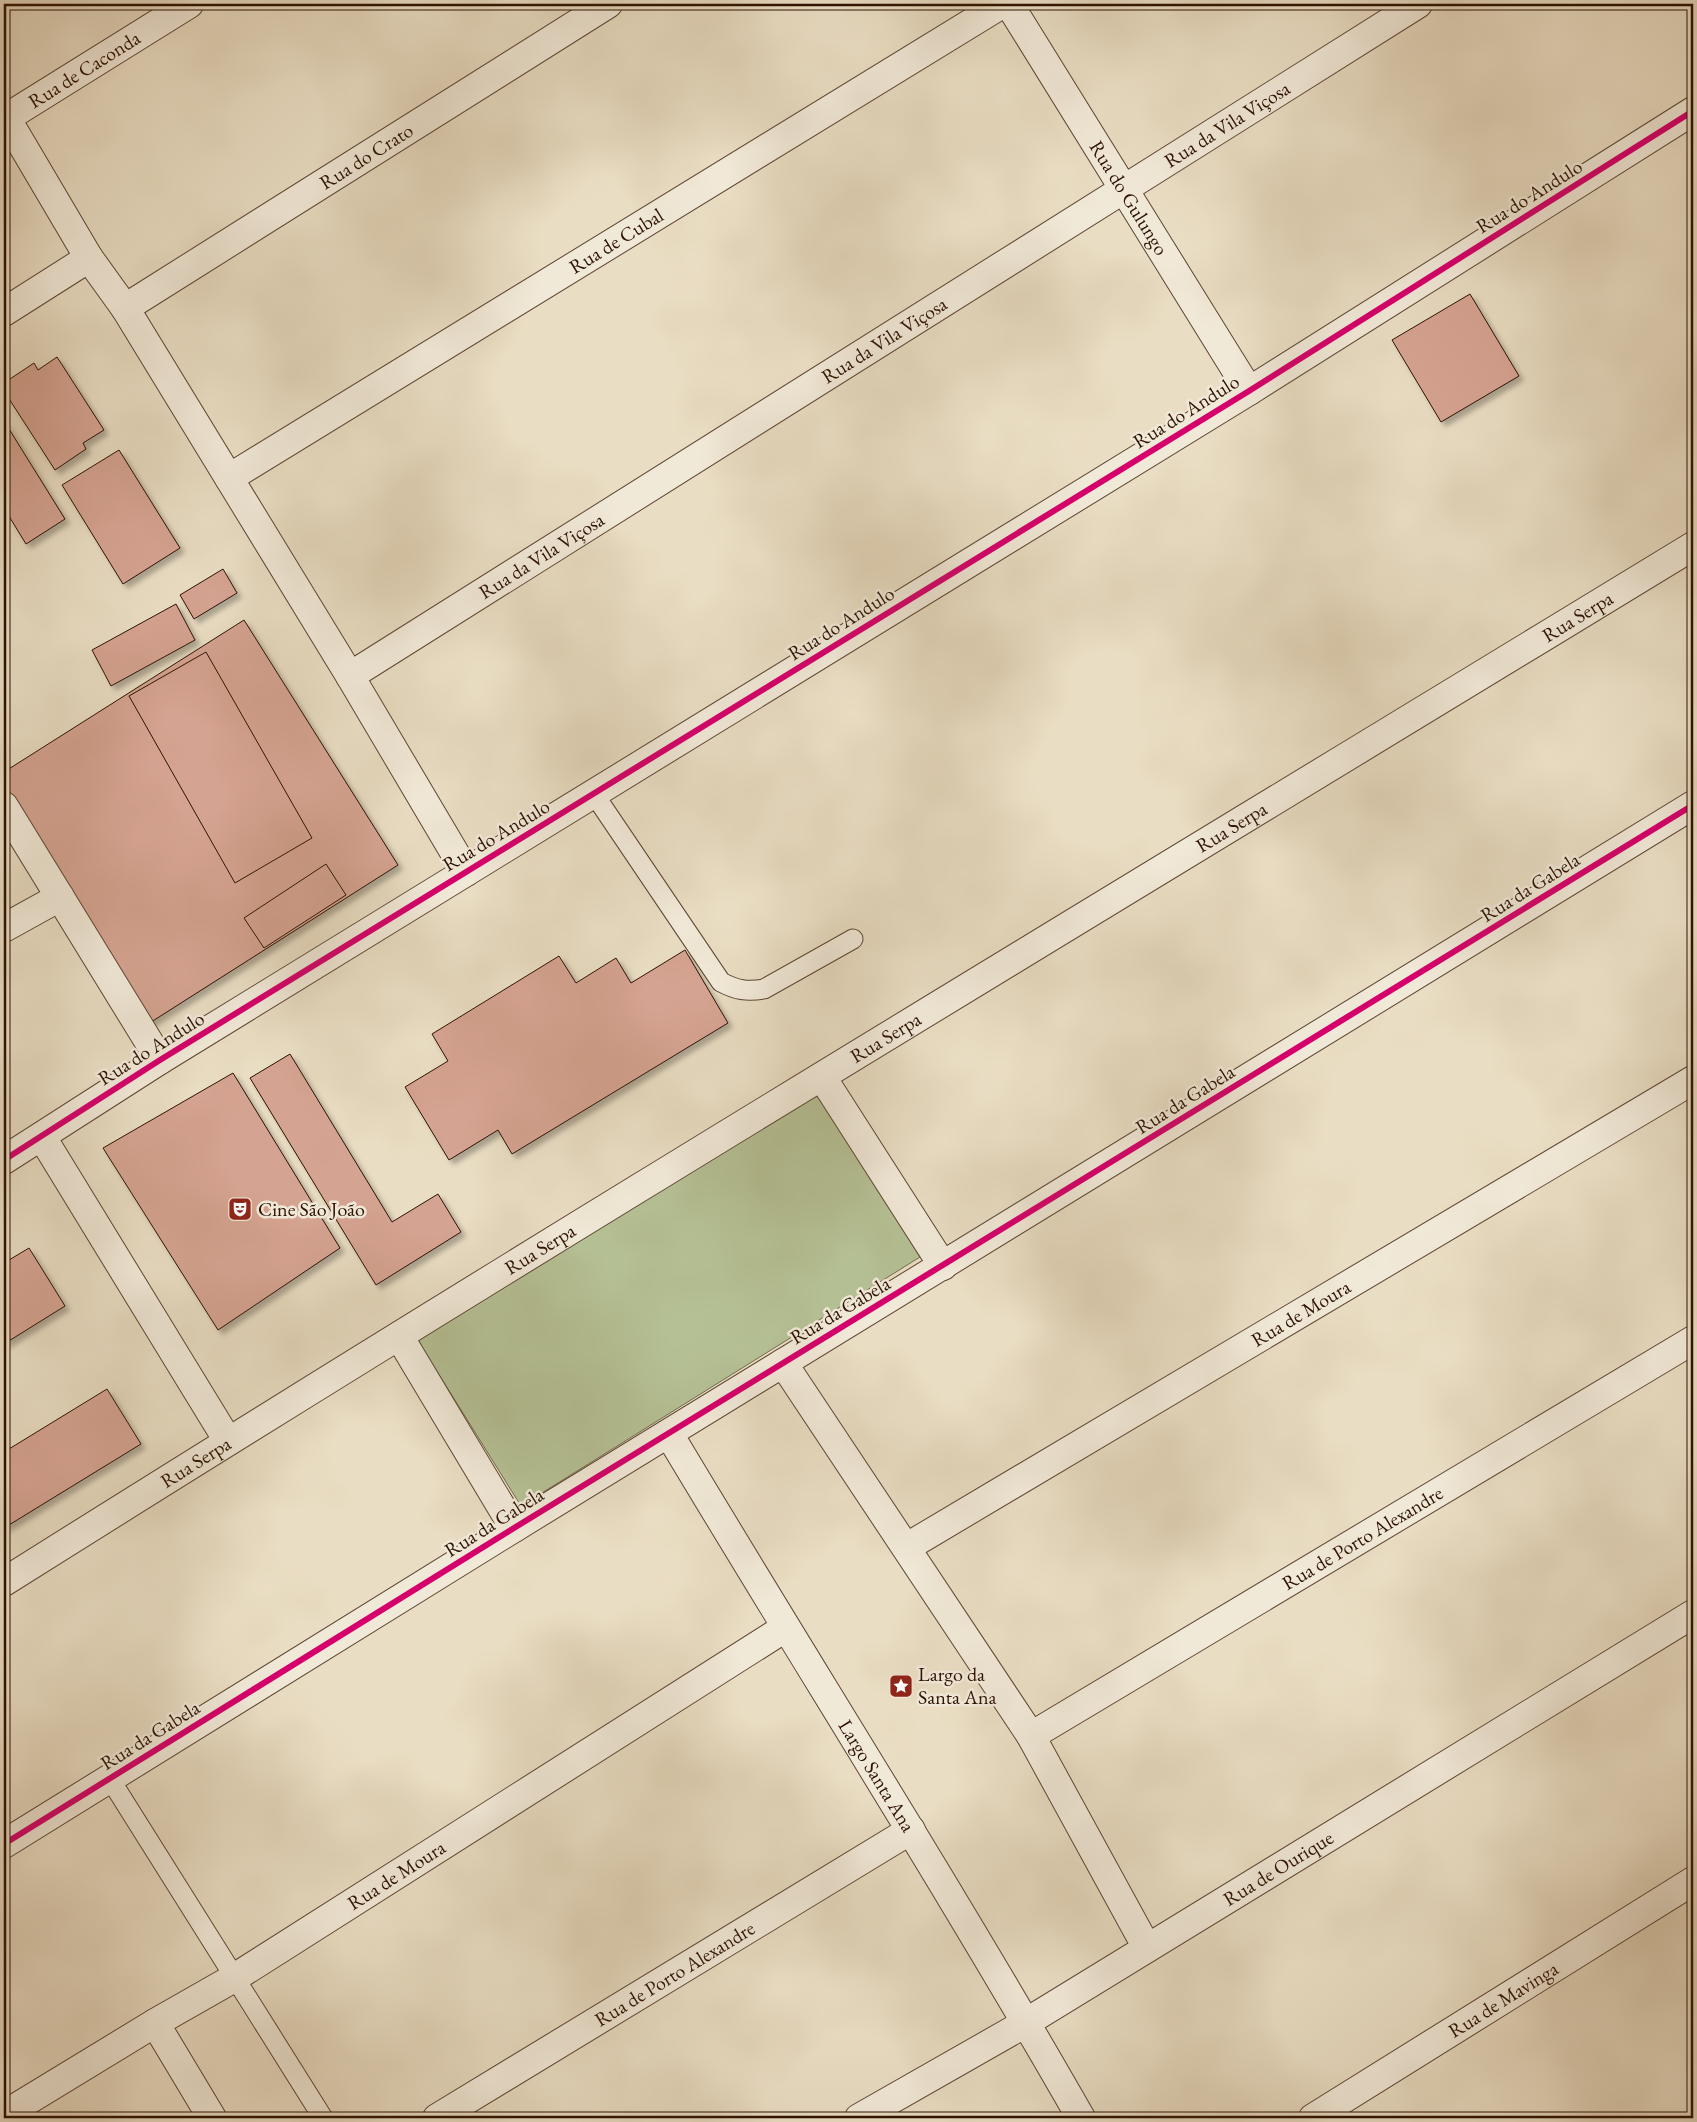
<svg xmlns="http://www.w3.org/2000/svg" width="1697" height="2122" viewBox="0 0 1697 2122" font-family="'EB Garamond',serif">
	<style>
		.green { fill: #b5c195; stroke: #716a4c }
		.building { fill: #d5a391; stroke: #2d1203; filter: url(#shadow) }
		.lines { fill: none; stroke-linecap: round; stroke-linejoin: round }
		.service-casing { stroke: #5c4533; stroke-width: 21 }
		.minor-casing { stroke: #5c4533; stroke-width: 30 }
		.service { stroke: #f1e9d8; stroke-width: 19 }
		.minor { stroke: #f1e9d8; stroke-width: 28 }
		.cycleway-casing { stroke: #f1e9d8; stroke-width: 9 }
		.cycleway { stroke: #d6006c; stroke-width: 6 }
		.labels { text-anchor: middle; stroke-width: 5; stroke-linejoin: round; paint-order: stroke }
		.street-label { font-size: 20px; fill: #2d1203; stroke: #f1e9d8 }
		.poi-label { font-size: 20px; fill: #2d1203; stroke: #f1e9d8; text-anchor: start }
	</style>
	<defs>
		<filter id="shadow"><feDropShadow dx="4.5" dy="4.5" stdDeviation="2.5" flood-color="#0004"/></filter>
	</defs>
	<rect width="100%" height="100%" fill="#e9ddc3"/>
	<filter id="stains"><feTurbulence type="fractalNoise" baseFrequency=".004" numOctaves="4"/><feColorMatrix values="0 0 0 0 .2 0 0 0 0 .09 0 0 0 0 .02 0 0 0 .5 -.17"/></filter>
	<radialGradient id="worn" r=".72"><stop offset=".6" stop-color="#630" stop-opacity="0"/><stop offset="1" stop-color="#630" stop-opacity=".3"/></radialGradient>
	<path class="green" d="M819,1092L920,1257L521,1506L418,1341Z"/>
	<g class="building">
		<path d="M1470,294L1519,376L1441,422L1392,340Z"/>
		<path d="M57,357L104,430L83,443L86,449L55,470L4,391V383L34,363L38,370Z"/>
		<path d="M4,421L65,519L26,544L4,508Z"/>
		<path d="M119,450L180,548L123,584L62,485Z"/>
		<path d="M223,569L237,593L194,619L180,595Z"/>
		<path d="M176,604L195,640L111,686L92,650Z"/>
		<path d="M244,620L398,865L148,1024L4,794V772Z"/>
		<path d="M206,652L312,838L235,883L129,696Z"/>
		<path d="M326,864L346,895L264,948L244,918Z"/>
		<path d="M685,950L728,1023L512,1154L498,1130L449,1160L405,1087L448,1061L432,1034L559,956L576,983L616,958L631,983Z"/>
		<path d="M290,1054L392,1222L438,1194L461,1232L376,1285L250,1078Z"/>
		<path d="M233,1073L340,1248L218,1330L103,1148Z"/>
		<path d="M29,1248L65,1306L4,1344V1263Z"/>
		<path d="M107,1389L141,1444L4,1528V1452Z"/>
	</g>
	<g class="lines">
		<g class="service-casing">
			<g id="service">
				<path d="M594,794L721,982C736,990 747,992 764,989L853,939"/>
				<path d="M110,1779L323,2118"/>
			</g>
		</g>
		<g class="minor-casing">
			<g id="minor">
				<path id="s1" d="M1009,4L1249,391"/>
				<path d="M4,114L89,258L125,308L350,676L466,872"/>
				<path id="s2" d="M6,118L189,4"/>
				<path id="s3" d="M125,308L608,4"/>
				<path d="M4,312L89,258"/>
				<path id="s4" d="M229,478L1002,4"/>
				<path id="s5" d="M350,676L1418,4"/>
				<path d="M4,806L160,1060"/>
				<path d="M4,928L60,897"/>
				<path d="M822,1077L943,1266"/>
				<path d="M42,1137L228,1441"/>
				<path d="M4,1160L160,1060L1249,391L1693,111"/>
				<path d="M399,1336L514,1528"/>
				<path d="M783,1363L1031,1736L1147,1948"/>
				<path id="s6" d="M669,1434C806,1663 949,1887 1081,2118"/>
				<path id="s7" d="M907,1547L1693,1080"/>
				<path id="s8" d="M4,1582C563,1230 1129,890 1693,546"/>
				<path id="s9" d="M1031,1736L1693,1340"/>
				<path d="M4,1844L514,1528L1693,805"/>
				<path d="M155,2023L212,2118"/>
				<path id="s10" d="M4,2115L155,2023L234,1978L785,1628"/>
				<path id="s11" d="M437,2118L911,1830"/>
				<path id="s12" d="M859,2118L1017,2028L1693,1614"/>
				<path id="s13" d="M1313,2118L1693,1881"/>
			</g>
		</g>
		<use href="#service" class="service"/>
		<use href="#minor" class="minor"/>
		<g class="cycleway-casing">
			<g id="cycleway">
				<path d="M4,1160L160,1060L1249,391L1693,111"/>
				<path d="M4,1844L514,1528L1693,805"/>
			</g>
		</g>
		<use href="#cycleway" class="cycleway"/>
	</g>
	<defs>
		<g id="theatre-square" transform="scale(1.25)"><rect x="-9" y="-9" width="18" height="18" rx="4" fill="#8f2418" stroke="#f1e9d8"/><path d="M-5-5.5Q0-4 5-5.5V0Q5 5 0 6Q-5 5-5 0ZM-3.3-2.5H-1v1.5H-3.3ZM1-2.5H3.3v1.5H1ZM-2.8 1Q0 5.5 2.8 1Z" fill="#fff"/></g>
		<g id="sight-square" transform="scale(1.25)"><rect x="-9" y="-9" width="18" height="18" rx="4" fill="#8f2418" stroke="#f1e9d8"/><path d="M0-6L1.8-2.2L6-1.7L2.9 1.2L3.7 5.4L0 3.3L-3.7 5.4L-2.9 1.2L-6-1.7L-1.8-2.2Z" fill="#fff"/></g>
	</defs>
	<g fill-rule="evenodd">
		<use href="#theatre-square" x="240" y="1209"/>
		<use href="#sight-square" x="901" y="1686"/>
	</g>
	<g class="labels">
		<g class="street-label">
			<text dy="7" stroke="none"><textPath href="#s2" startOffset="92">Rua de Caconda</textPath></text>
			<text dy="7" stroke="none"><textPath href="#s5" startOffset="1036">Rua da Vila Viçosa</textPath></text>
			<text dy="7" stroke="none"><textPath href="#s3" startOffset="285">Rua do Crato</textPath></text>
			<text transform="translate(1529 196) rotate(-32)" y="7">Rua do Andulo</text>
			<text dy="7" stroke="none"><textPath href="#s1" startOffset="228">Rua do Gulungo</textPath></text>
			<text dy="7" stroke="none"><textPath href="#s4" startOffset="454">Rua de Cubal</textPath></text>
			<text dy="7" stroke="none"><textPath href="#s5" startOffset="631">Rua da Vila Viçosa</textPath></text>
			<text transform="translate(1186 411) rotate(-32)" y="7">Rua do Andulo</text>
			<text dy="7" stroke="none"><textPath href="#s5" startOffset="226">Rua da Vila Viçosa</textPath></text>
			<text dy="7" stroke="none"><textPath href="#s8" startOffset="1846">Rua Serpa</textPath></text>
			<text transform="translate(841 623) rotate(-32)" y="7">Rua do Andulo</text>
			<text dy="7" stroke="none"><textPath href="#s8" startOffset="1441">Rua Serpa</textPath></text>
			<text transform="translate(496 835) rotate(-31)" y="7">Rua do Andulo</text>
			<text transform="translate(1530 887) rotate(-32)" y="7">Rua da Gabela</text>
			<text dy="7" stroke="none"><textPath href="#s8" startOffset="1036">Rua Serpa</textPath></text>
			<text transform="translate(151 1048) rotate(-32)" y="7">Rua do Andulo</text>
			<text transform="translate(1185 1099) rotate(-32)" y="7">Rua da Gabela</text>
			<text dy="7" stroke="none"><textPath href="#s8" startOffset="631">Rua Serpa</textPath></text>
			<text transform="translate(840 1310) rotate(-31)" y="7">Rua da Gabela</text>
			<text dy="7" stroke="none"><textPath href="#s7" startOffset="458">Rua de Moura</textPath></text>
			<text dy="7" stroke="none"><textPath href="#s8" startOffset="226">Rua Serpa</textPath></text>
			<text transform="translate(494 1522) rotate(-32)" y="7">Rua da Gabela</text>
			<text dy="7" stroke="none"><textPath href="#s9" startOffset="386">Rua de Porto Alexandre</textPath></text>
			<text transform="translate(150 1735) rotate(-32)" y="7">Rua da Gabela</text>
			<text dy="7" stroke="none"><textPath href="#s6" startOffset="400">Largo Santa Ana</textPath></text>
			<text dy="7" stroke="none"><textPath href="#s12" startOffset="488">Rua de Ourique</textPath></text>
			<text dy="7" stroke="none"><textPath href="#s10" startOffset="460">Rua de Moura</textPath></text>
			<text dy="7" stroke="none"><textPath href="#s11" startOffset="278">Rua de Porto Alexandre</textPath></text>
			<text dy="7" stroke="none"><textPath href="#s13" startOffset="224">Rua de Mavinga</textPath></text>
		</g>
		<g class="poi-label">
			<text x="258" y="1216">Cine São João</text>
			<text x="918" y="1681">Largo da<tspan x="918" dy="23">Santa Ana</tspan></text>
		</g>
	</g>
	<rect width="1697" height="2122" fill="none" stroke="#e9ddc3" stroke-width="20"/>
	<rect x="5" y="5" width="1687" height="2112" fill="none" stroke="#2d1203" stroke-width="2.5"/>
	<rect x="10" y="10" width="1677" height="2102" fill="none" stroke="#2d1203"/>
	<rect width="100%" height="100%" filter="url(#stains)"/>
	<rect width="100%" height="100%" fill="url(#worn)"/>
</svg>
